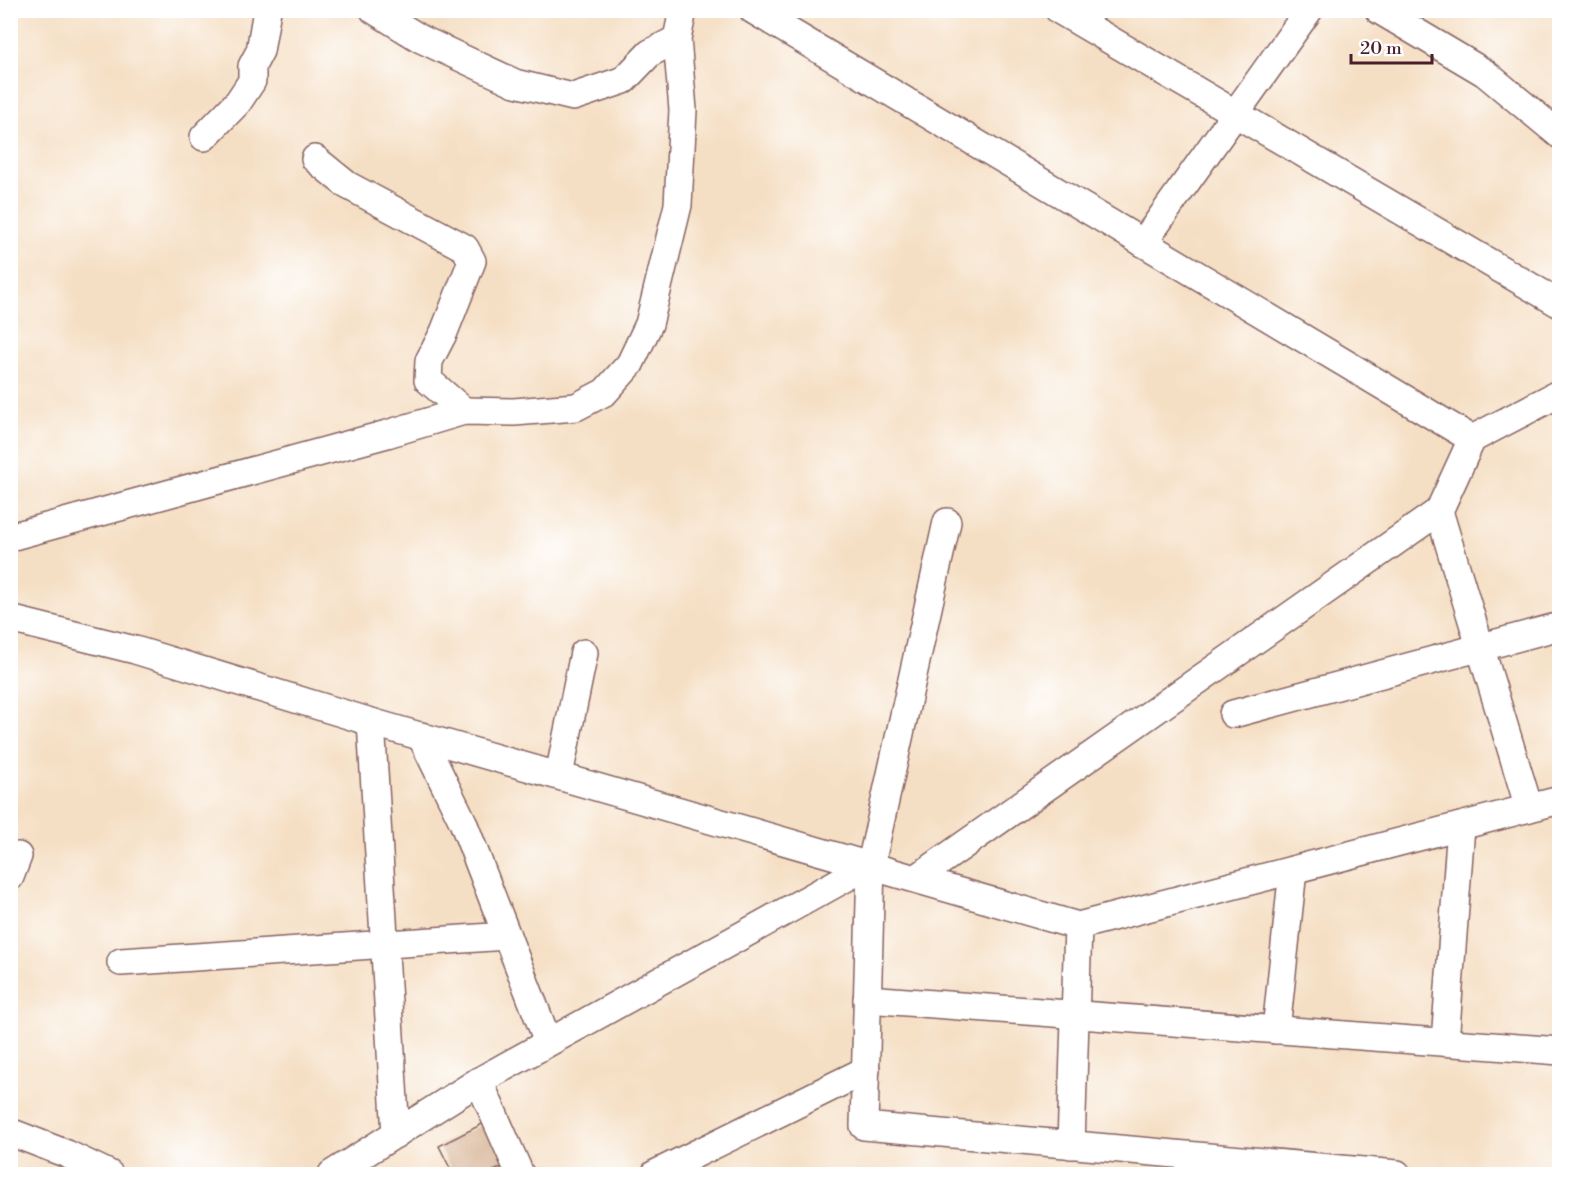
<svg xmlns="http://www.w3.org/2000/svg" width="1570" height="1185" viewBox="0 0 1570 1185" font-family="'Libre Bodoni',serif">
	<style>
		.building { fill: #d3ac8a }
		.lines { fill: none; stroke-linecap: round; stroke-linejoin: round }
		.street-casing { stroke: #866261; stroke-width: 30 }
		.street { stroke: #fff; stroke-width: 27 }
	</style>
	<rect width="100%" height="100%" fill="#fff"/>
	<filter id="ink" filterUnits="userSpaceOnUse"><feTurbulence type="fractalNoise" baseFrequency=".0167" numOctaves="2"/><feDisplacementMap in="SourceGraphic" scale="12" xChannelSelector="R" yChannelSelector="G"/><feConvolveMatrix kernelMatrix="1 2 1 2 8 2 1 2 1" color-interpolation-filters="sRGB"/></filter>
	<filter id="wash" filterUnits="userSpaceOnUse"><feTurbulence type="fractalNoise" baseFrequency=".008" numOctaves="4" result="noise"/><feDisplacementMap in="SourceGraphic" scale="24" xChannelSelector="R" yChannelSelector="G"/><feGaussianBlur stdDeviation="1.35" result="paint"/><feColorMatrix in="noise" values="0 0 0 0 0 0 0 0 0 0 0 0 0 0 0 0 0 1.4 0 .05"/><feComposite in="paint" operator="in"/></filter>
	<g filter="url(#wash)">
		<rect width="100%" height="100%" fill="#f5dfc4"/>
		<g id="blocks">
			<path class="building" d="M488,1121L509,1164L487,1174H453L439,1146Z"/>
		</g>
	</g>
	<g filter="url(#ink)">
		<use href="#blocks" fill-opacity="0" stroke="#866261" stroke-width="1.5"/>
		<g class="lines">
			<g class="street-casing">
				<g id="street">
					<path d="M374,10L421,39L515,83L573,97L624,80L650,53L677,39"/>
					<path d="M753,10L1472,439"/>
					<path d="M1059,10L1560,304"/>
					<path d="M1379,10L1485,73L1560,135"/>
					<path d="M204,137L238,102L252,81V66L260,51L267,10"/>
					<path d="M315,159L347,185L465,248L472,261L444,332L429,361L428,380L464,411"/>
					<path d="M1143,243L1309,10"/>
					<path d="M1439,511L1529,808"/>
					<path d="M947,522L871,864L864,1126L1397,1174"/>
					<path d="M10,537L387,434L464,411L514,412L576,407L605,392L630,364L649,324L678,205L683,110L677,39L683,10"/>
					<path d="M10,619L135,650L371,722L1078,926L1560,800"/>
					<path d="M1233,714L1560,626"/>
					<path d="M371,722L396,1134"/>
					<path d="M421,736L463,822L548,1042"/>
					<path d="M559,775L584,653"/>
					<path d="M10,877L18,856"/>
					<path d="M917,878L1439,511L1472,439L1560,393"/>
					<path d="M121,962L507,936"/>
					<path d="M867,999L1560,1051"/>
					<path d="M1276,1030L1293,870"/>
					<path d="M1445,1042L1461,826"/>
					<path d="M479,1081L520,1174"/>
					<path d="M10,1132L67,1154L109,1174"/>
					<path d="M1071,1145L1078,926"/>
					<path d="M332,1174L479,1081L871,864"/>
					<path d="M655,1174L866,1070"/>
				</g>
			</g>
			<use href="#street" class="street"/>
		</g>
	</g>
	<rect width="1570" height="1185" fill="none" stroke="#fff" stroke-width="36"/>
	<path d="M1351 54v9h81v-9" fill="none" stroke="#4a1f2b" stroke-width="3"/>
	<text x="1360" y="54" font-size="18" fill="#4a1f2b" stroke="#ffffff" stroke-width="4.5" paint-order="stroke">20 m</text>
</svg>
